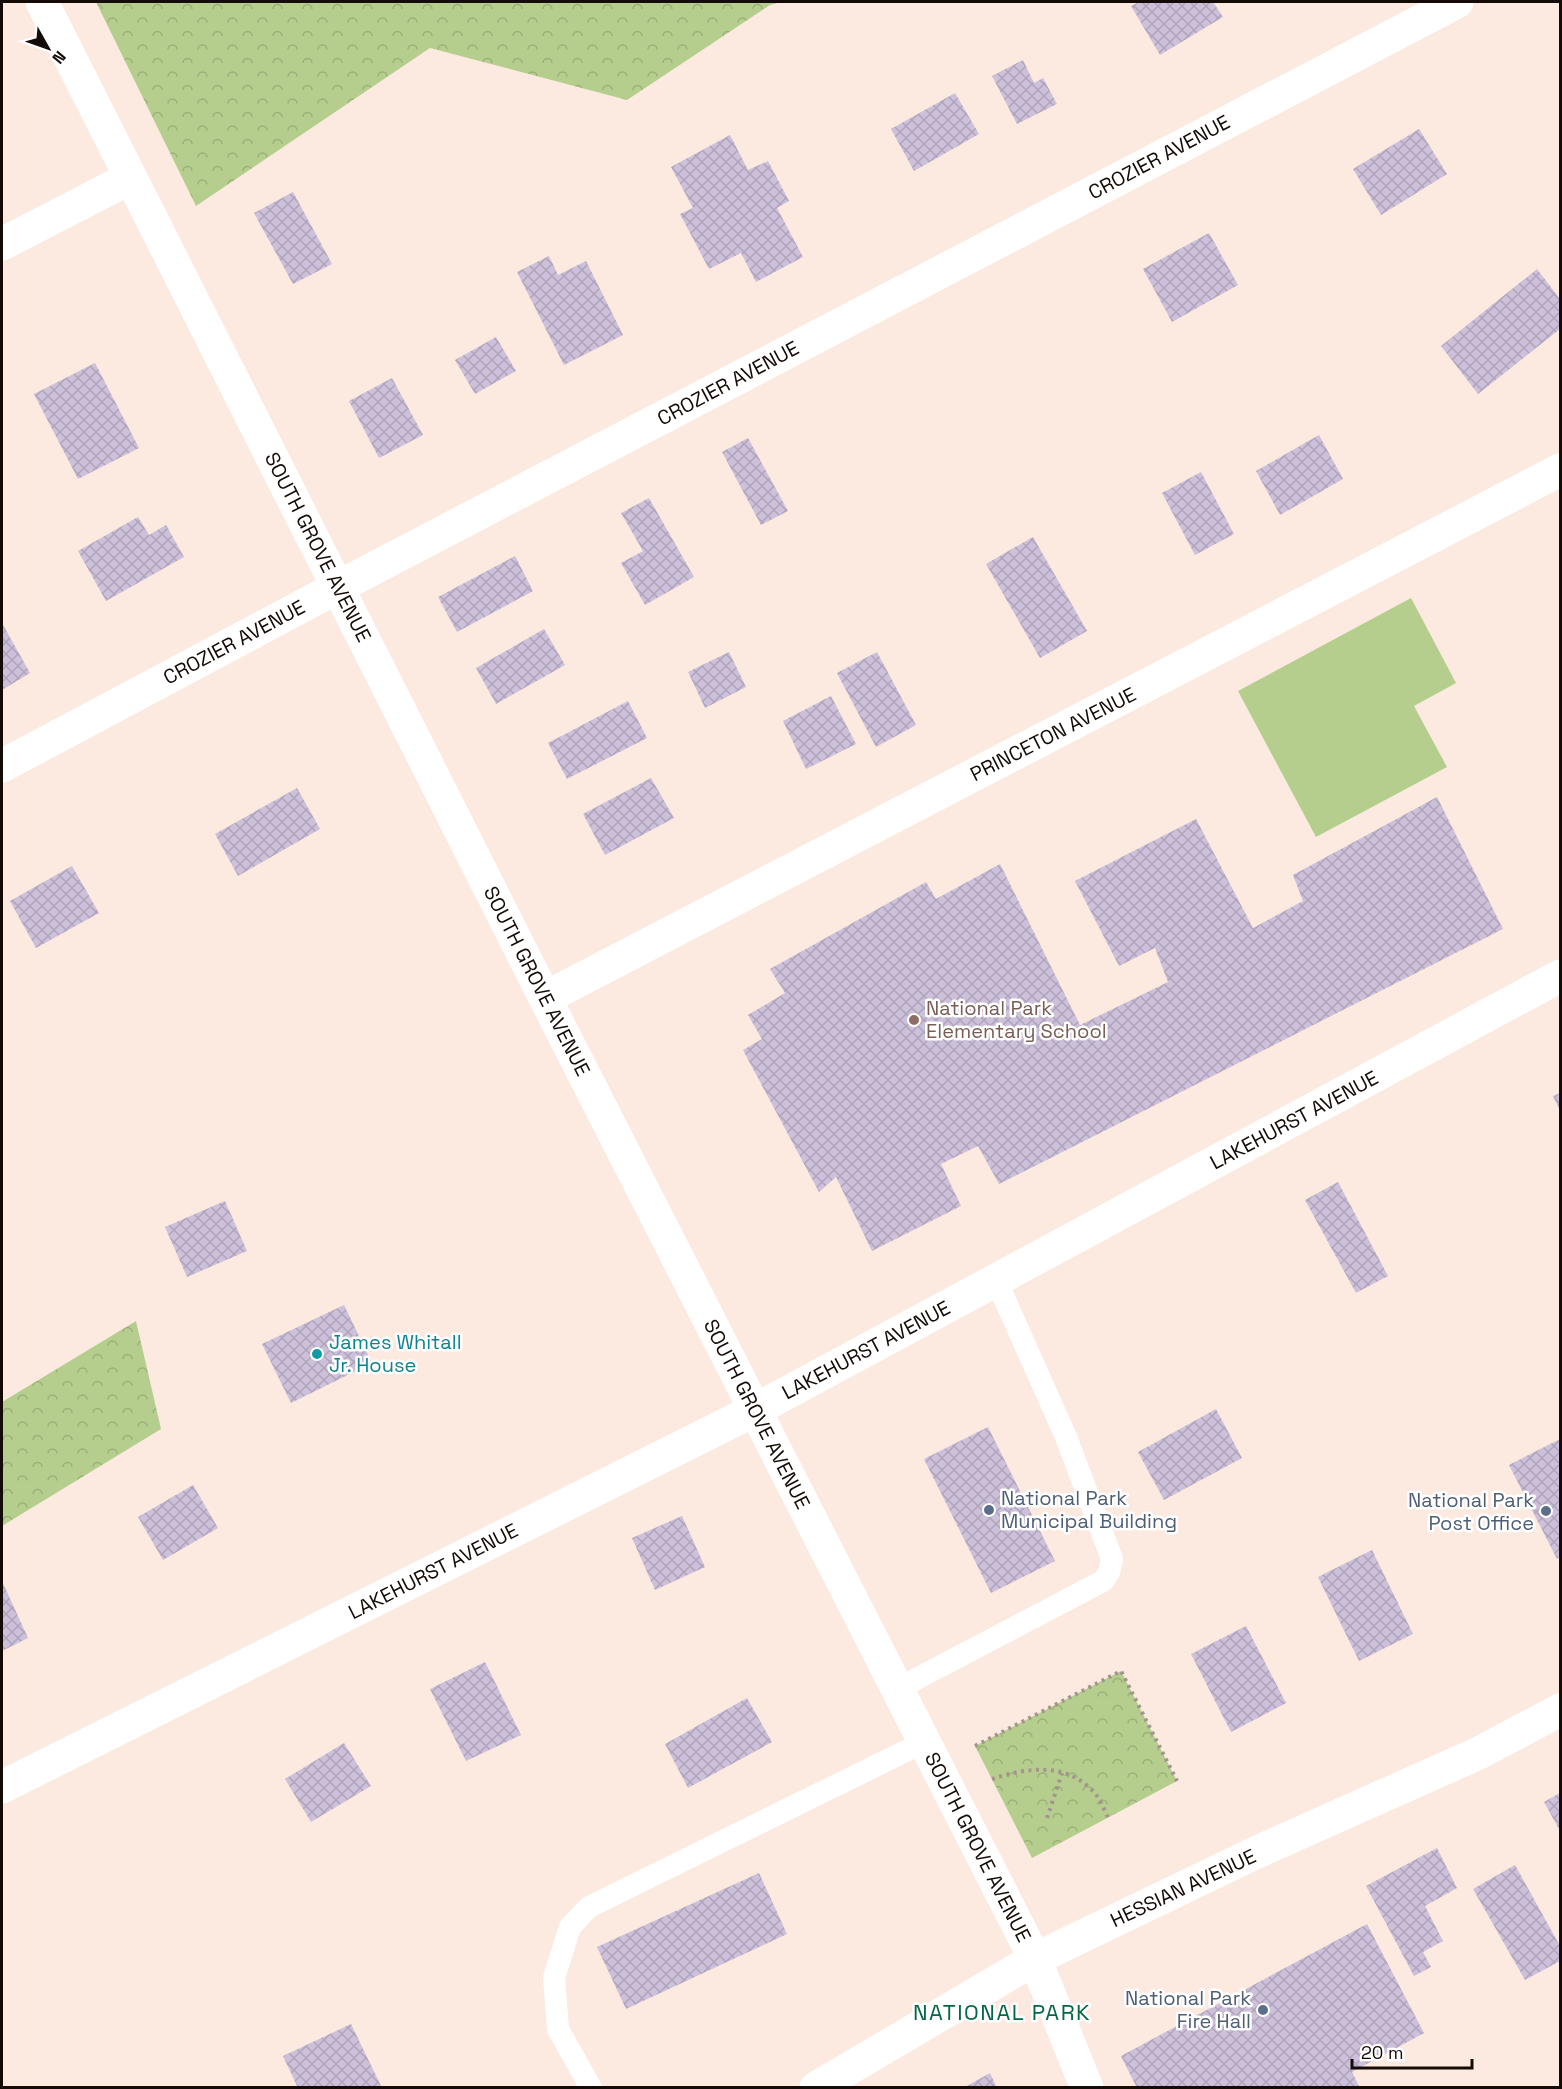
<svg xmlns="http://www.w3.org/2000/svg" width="1562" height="2089" viewBox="0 0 1562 2089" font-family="'Space Grotesk',sans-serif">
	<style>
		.grass { fill: #b5ce8e }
		.forest { fill: url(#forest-crowns) }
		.building { fill: url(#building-cross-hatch) }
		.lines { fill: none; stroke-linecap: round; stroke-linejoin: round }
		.path { stroke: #a3948c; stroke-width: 4; stroke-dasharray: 3 4.5; stroke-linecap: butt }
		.lane { stroke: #fff; stroke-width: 22 }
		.street { stroke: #fff; stroke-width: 33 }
		.secondary { stroke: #fff; stroke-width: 33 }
		.education-dot { fill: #8d6e63; stroke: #fff; stroke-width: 2 }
		.culture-dot { fill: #0f9aa8; stroke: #fff; stroke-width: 2 }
		.service-dot { fill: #5c6f8a; stroke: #fff; stroke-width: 2 }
		.labels { text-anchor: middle; stroke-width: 5; stroke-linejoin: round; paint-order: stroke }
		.street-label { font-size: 20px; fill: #140a06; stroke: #fff }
		.education-label { font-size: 20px; fill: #785e54; stroke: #fff; text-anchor: start }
		.culture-label { font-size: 20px; fill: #0d838f; stroke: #fff; text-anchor: start }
		.service-label { font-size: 20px; fill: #4e5e75; stroke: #fff; text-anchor: end }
		.quarter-label { font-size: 22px; letter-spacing: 1.5px; fill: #046743; stroke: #fff }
	</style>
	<defs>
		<pattern id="forest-crowns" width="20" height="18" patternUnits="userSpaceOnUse" patternTransform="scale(1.5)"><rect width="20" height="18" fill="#b5ce8e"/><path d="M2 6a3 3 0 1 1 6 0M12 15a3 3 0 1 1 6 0" fill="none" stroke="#9bb079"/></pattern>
		<pattern id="building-cross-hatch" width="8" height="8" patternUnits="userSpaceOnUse" patternTransform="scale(1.5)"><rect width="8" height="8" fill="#cdc0da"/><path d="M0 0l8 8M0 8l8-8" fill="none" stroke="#afa4ba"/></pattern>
	</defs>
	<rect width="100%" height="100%" fill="#fceae0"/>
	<path class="grass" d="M1411,598L1456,683L1414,706L1447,767L1316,837L1238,691Z"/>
	<g class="forest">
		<path d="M96,2H781L770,5L627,100L430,48L196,206Z"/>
		<path d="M136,1321L161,1429L2,1526V1402Z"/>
		<path d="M1121,1671L1177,1781L1032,1858L975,1746Z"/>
	</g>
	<g class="building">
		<path d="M1139,2H1213L1223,17L1160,55L1131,6Z"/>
		<path d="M1023,60L1034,83L1043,78L1057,104L1017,124L992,76Z"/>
		<path d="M955,93L979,134L914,171L891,129Z"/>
		<path d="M1419,129L1447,174L1381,215L1353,169Z"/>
		<path d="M730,135L748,170L768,161L789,201L777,208L803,257L756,282L741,253L709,269L680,214L693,208L671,167Z"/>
		<path d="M293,192L332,264L293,284L254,213Z"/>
		<path d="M1209,233L1238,285L1172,322L1143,269Z"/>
		<path d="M549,256L558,275L586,261L623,335L564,365L517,272Z"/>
		<path d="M1537,269L1560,299V329L1478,394L1441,346Z"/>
		<path d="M496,337L516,371L475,394L455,360Z"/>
		<path d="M95,363L139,448L78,479L34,394Z"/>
		<path d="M392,378L423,435L379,458L349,401Z"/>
		<path d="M1319,435L1343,479L1280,515L1256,471Z"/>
		<path d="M748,438L788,511L761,525L722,452Z"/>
		<path d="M1201,472L1234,534L1195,555L1162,493Z"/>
		<path d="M649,498L694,577L645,605L621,563L643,551L621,513Z"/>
		<path d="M138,517L149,535L166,525L184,557L106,601L78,551Z"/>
		<path d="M1033,537L1087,631L1040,658L986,564Z"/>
		<path d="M515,556L533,591L457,632L438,597Z"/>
		<path d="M2,623L30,673L2,690Z"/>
		<path d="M544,629L565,665L496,704L476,668Z"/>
		<path d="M729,652L746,687L705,708L688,672Z"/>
		<path d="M877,652L916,725L876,747L837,673Z"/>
		<path d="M831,696L856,744L806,769L783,721Z"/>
		<path d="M628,701L647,738L567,779L548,743Z"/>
		<path d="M651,778L674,818L605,855L583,814Z"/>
		<path d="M297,788L320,829L238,876L215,834Z"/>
		<path d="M1437,797L1503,929L999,1184L978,1146L941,1164L961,1206L872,1251L836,1177L819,1192L743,1050L762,1039L748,1015L785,993L770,969L926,882L936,899L1000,864L1080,1025L1168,982L1155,948L1119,966L1075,881L1196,819L1253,928L1303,901L1293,875Z"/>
		<path d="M72,866L99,913L36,948L10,901Z"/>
		<path d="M1560,1093V1111L1553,1096Z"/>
		<path d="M1338,1182L1388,1276L1356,1293L1305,1200Z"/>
		<path d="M225,1201L247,1251L187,1277L165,1227Z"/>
		<path d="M344,1305L372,1363L291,1403L262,1344Z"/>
		<path d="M1216,1409L1242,1458L1164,1500L1138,1452Z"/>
		<path d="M988,1427L1055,1561L991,1593L924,1459Z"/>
		<path d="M1560,1439V1557L1557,1559L1509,1465Z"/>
		<path d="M193,1485L218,1528L163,1560L138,1517Z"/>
		<path d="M682,1516L705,1567L655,1590L632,1538Z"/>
		<path d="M1372,1550L1413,1634L1359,1661L1318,1577Z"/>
		<path d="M2,1581L28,1638L2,1651Z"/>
		<path d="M1246,1626L1286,1703L1231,1732L1191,1654Z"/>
		<path d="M485,1662L521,1735L466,1761L430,1689Z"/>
		<path d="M747,1698L772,1742L688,1788L665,1744Z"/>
		<path d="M344,1743L371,1786L311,1822L285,1779Z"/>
		<path d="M1560,1793V1831L1544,1802Z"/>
		<path d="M1437,1848L1457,1888L1425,1906L1443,1941L1423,1952L1431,1967L1414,1976L1366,1886Z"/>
		<path d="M1515,1865L1560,1946V1961L1525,1980L1473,1889Z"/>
		<path d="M759,1873L787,1934L626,2009L597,1947Z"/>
		<path d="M1367,1924L1424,2033L1352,2072L1360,2088H1137L1121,2056Z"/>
		<path d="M351,2024L382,2088H298L283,2056Z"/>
		<path d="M990,2073L997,2088H963Z"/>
	</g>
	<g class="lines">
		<g class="path">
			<path d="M975,1746L1121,1671L1177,1781"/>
			<path d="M992,1779C1025,1768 1063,1762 1091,1789C1099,1796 1104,1809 1108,1818"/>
			<path d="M1047,1818L1062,1773"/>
		</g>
		<g class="lane">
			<path d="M897,1689L1103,1581L1109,1572L1112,1559L1066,1437L996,1280"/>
			<path d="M591,2088L558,2029L554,1978L570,1927L589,1907L924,1742"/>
		</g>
		<g class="street">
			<path d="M2,244L130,178"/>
			<path d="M2,766L338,587L1457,2"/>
			<path d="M545,998L1560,470"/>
			<path d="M2,1787L755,1410L1560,976"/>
		</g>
		<g class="secondary">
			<path d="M42,2L545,998L1035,1959L1087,2088"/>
			<path d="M816,2088L1035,1959L1255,1853L1479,1753L1560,1710"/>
		</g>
	</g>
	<circle class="education-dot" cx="914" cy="1020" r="6"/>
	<circle class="culture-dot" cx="317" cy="1354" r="6"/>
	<g class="service-dot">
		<circle cx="989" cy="1510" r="6"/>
		<circle cx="1546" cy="1511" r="6"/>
		<circle cx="1263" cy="2010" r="6"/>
	</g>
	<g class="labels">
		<g class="street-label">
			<text transform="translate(1159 157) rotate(-28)" y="7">CROZIER AVENUE</text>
			<text transform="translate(728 383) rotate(-28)" y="7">CROZIER AVENUE</text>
			<text transform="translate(318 547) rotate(63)" y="7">SOUTH GROVE AVENUE</text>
			<text transform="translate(234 642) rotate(-28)" y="7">CROZIER AVENUE</text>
			<text transform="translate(1053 734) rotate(-27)" y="7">PRINCETON AVENUE</text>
			<text transform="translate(537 981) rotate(63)" y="7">SOUTH GROVE AVENUE</text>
			<text transform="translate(1294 1120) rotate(-28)" y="7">LAKEHURST AVENUE</text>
			<text transform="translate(866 1350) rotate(-28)" y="7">LAKEHURST AVENUE</text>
			<text transform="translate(757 1414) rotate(63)" y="7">SOUTH GROVE AVENUE</text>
			<text transform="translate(433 1571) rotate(-27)" y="7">LAKEHURST AVENUE</text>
			<text transform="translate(978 1847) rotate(63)" y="7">SOUTH GROVE AVENUE</text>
			<text transform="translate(1183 1888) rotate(-25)" y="7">HESSIAN AVENUE</text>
		</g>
		<g class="education-label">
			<text x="926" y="1015">National Park<tspan x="926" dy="23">Elementary School</tspan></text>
		</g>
		<g class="culture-label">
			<text x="329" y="1349">James Whitall<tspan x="329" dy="23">Jr. House</tspan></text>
		</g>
		<g class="service-label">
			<text x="1001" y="1505" text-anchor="start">National Park<tspan x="1001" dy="23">Municipal Building</tspan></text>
			<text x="1534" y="1507">National Park<tspan x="1534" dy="23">Post Office</tspan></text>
			<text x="1251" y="2005">National Park<tspan x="1251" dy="23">Fire Hall</tspan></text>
		</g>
		<g class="quarter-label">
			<text x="1002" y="2020">NATIONAL PARK</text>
		</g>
	</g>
	<rect width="1562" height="2089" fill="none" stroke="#140a06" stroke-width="6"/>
	<g transform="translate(48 48) rotate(130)" stroke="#ffffff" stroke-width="4.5" paint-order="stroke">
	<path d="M0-4.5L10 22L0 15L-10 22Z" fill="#140a06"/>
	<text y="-9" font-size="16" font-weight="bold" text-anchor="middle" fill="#140a06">N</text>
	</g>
	<path d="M1352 2059v9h120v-9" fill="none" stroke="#140a06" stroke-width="3"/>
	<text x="1361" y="2059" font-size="18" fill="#140a06" stroke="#ffffff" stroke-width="4.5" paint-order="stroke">20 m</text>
</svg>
